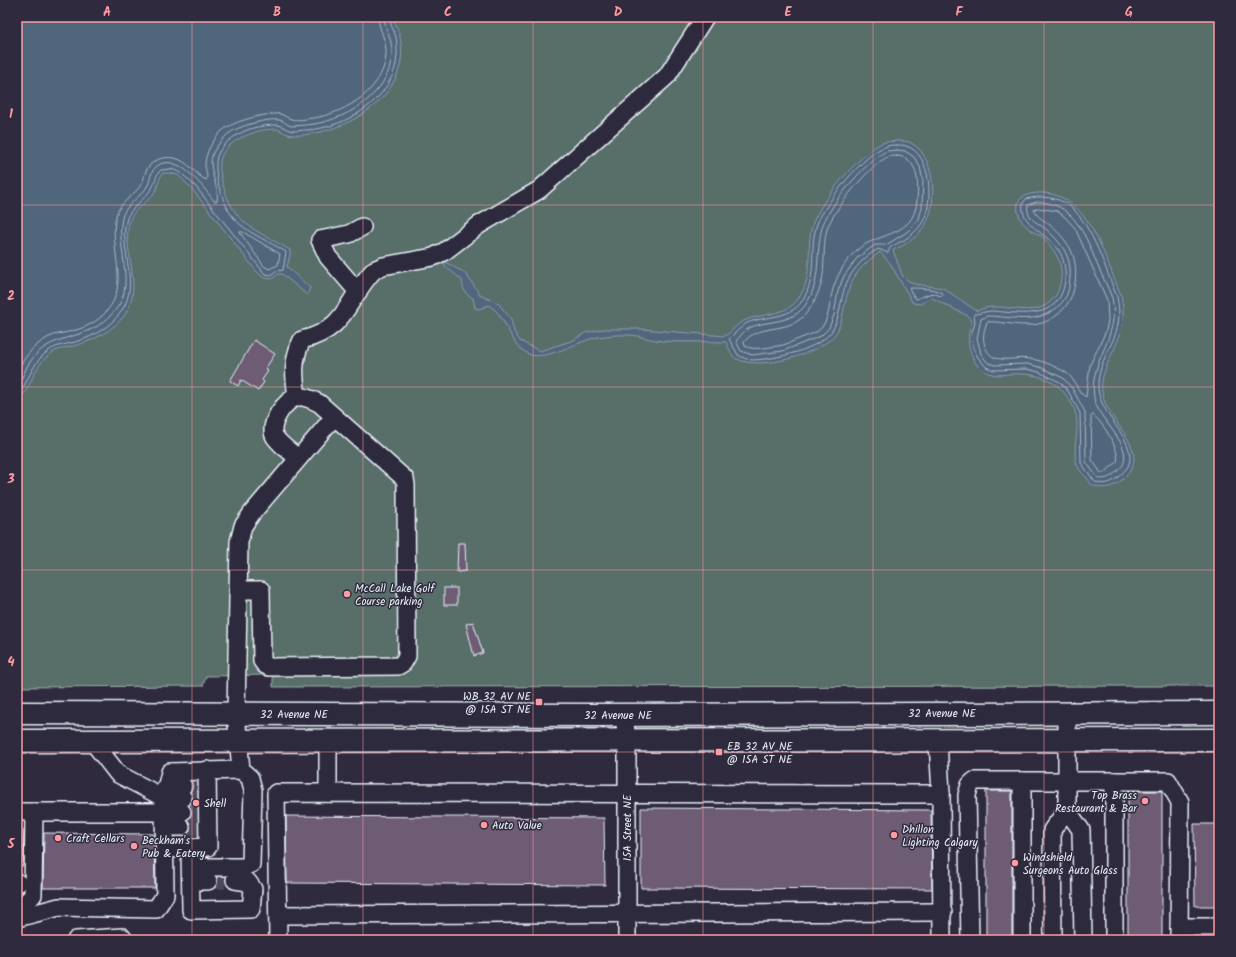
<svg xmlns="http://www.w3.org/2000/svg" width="1236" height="957" viewBox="0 0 1236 957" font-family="Kalam,sans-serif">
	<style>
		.green { fill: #586e69; stroke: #a0b0b0 }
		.water { fill: #50667c; stroke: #8d9eae }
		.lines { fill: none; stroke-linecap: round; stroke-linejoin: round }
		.shore { stroke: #abb9c6; stroke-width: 1 }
		.building { fill: #6e5c75; stroke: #e8f1f8 }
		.minor-tunnel { stroke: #4b4859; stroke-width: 17; stroke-dasharray: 17 8; stroke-linecap: butt }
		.minor-casing { stroke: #e8f1f8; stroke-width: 20 }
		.major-casing { stroke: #e8f1f8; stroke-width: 25 }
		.minor { stroke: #2f2a3d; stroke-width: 17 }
		.major { stroke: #2f2a3d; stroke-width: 22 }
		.grid { fill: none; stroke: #ff9aa2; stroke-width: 1; stroke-opacity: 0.55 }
		.poi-dot { fill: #ff9aa2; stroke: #2f2a3d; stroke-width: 1.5 }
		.labels { text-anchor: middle; stroke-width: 3; stroke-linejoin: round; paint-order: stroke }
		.poi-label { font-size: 11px; fill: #e8f1f8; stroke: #2f2a3d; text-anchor: start }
		.street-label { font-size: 11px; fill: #e8f1f8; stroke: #2f2a3d }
		.neatline { fill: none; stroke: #ff9aa2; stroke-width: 1.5 }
		.grid-label { font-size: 13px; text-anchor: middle; font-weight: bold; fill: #ff9aa2 }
	</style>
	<rect width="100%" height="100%" fill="#2f2a3d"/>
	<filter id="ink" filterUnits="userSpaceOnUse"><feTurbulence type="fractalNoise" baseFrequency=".025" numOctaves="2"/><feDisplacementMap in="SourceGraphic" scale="8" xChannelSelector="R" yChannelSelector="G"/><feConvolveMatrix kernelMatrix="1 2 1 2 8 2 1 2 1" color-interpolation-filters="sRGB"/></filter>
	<g filter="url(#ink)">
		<path class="green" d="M17,17H1219V686L273,687V675L206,676L203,686L17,687Z"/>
		<g class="water">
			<path d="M17,17H393C394,24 399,30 400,37C412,91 355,128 309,134C304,135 294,136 288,134C284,133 281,130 277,129C271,129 259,130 253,133C241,137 228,143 222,155C214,169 229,209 241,219C254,232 274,240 290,250V255L287,267L310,288L307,295L282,274H278L272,279L264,278L257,272L193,190L178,175L170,173H163C158,179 159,184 156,190C150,201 134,208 130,220C121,247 141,277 129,307C121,326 96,340 77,345C66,348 58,348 49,355C31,369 32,389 17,402Z"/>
			<path d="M897,141C900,141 906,141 909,142C935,153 938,203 926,224C918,237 906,245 893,250L902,275L906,279L914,284L943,288L977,311C1001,298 1034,323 1054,298C1059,292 1060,285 1061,278C1063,261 1053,247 1041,236C1036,233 1030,230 1026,226C1020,221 1015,209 1019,201C1023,194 1034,193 1041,193C1089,193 1105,259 1121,295C1124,309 1124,321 1120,334C1114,355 1097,374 1103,397C1111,427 1158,454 1118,483C1110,488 1103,489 1095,486C1090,485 1090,482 1087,478C1084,475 1081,472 1079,469C1070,453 1080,432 1076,415C1075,408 1069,399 1065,394C1052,376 1030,373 1011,374C1005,374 998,376 992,374C970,370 964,339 972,322L968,316L932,298L926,300L921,304L913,303L890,263L880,252C859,267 850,278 845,304C843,313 841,325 836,333C822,354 760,371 737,359C730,356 730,348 726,342C705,341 683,343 662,341C653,340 646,338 638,336C626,334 610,335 598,337C580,340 545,362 528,354C508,343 508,317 489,305L479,309L475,308L473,298C465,294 463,290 462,280L446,267L443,261L465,273L481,296L498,303L511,319L514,332L520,341L540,351L574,340L585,333L603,329H642L725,336C733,331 737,323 746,320C764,313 786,316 798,299C815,276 805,248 813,223C821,201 860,153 882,143C886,141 892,142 897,141Z"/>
		</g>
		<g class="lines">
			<g class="shore">
				<path d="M897,145C900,145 904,145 906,146C932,153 934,205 922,223C916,232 908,239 898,243C896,245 892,245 890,248C889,249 889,251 888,253L878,249C861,259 848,274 843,293C840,306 839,318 833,329C823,349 773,360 752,360C747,360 742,357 738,355L729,339C733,335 742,326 747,323C766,315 789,320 802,301C819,275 808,250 817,224C824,205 865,152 885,147C889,145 893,145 897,145Z"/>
				<path d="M897,150L905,151L914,157L920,167L923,181L922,207L919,219L913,226L907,232L886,245H875L857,258L844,276L838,291L834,315L829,328L821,336L783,351L752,355L741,351L736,341C740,337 743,331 749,328C769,319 792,325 806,304C822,280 815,254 822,228C826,209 867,160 885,152C888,150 893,151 897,150Z"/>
				<path d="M897,156C906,156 912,162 915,170C918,179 918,190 917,200C914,241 873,230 852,255C843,265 837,276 833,289C829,302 830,322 818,331C813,334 806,336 801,338C793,341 786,345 778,346C767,347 755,351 745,346L744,342C757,325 782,332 799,320C808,314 813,304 817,295C828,274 821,251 827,229C832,212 871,163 888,157C890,156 894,156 897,156Z"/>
				<path d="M1037,197C1049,197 1062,199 1071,207C1093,227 1106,270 1117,297C1126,338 1100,350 1098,384C1096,414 1137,438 1129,464C1127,470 1121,474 1117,478C1110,484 1103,485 1095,482L1081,463L1080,413L1068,391L1060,382L1039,372L1027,369L994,370L986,367L977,356L973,347L972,332L975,323L974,314C980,314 985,311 992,311C1021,313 1059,322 1065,281C1066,270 1064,258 1058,249C1046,233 1019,224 1023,203L1026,199Z"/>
				<path d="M1037,202C1073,201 1086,236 1097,264C1102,276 1108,287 1112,298C1121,338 1088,360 1094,398C1097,419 1130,441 1124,462C1123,467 1117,471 1114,474C1109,478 1104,480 1098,478L1086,462L1085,412L1072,388L1063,378L1040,367L1027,364L995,365L988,363L981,354L977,338L981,319L987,316C1011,316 1033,325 1055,309C1062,304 1068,296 1069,286C1070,279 1071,270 1069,262C1066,249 1056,238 1047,230C1039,223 1025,219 1028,205Z"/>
				<path d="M1038,208L1057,211L1064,216L1075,228L1107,300L1108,320L1106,331L1090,365L1086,397C1077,393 1075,377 1065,372C1054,366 1042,360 1030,359C1013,356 992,367 985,346C982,337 984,330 987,322C999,321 1012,325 1024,325C1050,327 1072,308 1075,283C1077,269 1075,253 1066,242C1062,236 1057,231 1051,226C1045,220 1037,218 1034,210Z"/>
				<path d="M240,232H243L280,254L278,265L269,269L264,266Z"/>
				<path d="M910,288C918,288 939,288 944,295L941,296L932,293L916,299L910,291Z"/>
				<path d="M17,373C23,357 37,341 54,335C60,333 66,333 72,331C85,328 97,322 106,312C131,285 108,248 116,216C119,202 136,195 142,183C144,179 144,175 146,171C151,160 163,156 174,158C189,161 194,174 206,180C208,176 206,171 205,166C205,152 213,140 222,131C233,121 265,113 280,114C284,115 287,118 291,119C295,120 302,120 306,119C340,116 383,93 386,55C387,40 379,31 378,17"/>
				<path d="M17,389C22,379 25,368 32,359C55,329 94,344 119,305C134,282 116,244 122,218C124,205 142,197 148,185C151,178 150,172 157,166C177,151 204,188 214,201H217C220,186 205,166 214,151C217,146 223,138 228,134C238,126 267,118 280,120C284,121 287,125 291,126C296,126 302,125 306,125C343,122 389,96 392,55C393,38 385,31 384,17"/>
				<path d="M17,397C29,382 31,364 47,352C56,345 64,345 75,342C94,337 116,324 125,305C138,277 118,247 127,218C130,209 146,198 152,188C156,182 155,175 161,170L171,169L180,172L196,187L265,274L271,275L276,271L283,270L286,252C269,241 246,233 233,217C223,205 211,169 218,154C224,141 240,132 253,128C260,126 270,125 277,125C282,125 285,129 289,130C294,132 301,130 307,130C346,128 395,98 397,55C397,50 397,42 396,37C394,30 390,25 389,17"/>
				<path d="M1093,415C1102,421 1121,451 1117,462L1104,473H1101L1092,460L1091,417Z"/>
			</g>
		</g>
		<g class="building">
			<path d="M254,340L275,354L265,369L268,371L262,380L264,382L258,391L241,380L238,386L230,381Z"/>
			<path d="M458,543H465L466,571L457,572Z"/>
			<rect x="444" y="588" width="13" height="17"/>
			<path d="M473,622L483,653L474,656L466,624Z"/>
			<rect x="986" y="791" width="26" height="149"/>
			<rect x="1128" y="791" width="34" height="149"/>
			<path d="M641,808L931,810L932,889L641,888Z"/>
			<path d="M286,816L604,818L605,885L287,883Z"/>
			<path d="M1194,824H1219V906H1195Z"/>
			<path d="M17,829L24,830L23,866H17Z"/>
			<path d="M44,833L154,834L155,888H43Z"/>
		</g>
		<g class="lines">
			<g class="minor-tunnel">
				<path d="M183,786L198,785"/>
				<path d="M183,798L199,797"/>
				<path d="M182,812H199"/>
				<path d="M181,827H199"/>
				<path d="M208,881L235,880"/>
			</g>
			<g class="minor-casing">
				<g id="minor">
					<path d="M358,292L328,257L320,240L349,234L362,227"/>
					<path d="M297,397C294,376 292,360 302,340C348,329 346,299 374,270L383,266L433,257L445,251L479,225L539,190L667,76L705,17"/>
					<path d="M238,590H261L262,661L265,665L269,667L398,666L403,663L407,656L406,485L405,479L319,403C312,400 305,396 298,397C285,399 267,425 275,437C280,445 291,452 298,458"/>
					<path d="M624,715L627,741V940"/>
					<path d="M93,742L118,774L164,798H183"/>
					<path d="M166,786H183"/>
					<path d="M328,793V741"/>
					<path d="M941,794L942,940"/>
					<path d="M1067,810L1081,830L1083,940"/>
					<path d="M17,812H182"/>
					<path d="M165,827H181"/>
					<path d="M190,848L191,910L251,909L253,889L248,882L235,880"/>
					<path d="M165,849L208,847L207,770"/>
					<path d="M191,867H244L251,864L253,790L250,778L241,770L236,714L239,542L243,526L252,513L334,417"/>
					<path d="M191,881H208"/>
					<path d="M17,883H18"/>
					<path d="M17,908H21L33,895L34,812"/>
					<path d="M278,915L943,912"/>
					<path d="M17,918L59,907L156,909L165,895L164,798L170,772L241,770"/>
					<path d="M1179,927H1219"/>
					<path d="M76,940L122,937L124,940"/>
					<path d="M278,940L276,793L941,794L938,741"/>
					<path d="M970,940L967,795L970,785L974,781H1168L1180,802L1179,940"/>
					<path d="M1022,940V781"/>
					<path d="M1053,940L1052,830L1067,810V712"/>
					<path d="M1114,940V781"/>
				</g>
			</g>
			<g class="major-casing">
				<g id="major">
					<path d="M17,713L596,715L1219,713"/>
					<path d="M17,741L1219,740"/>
				</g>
			</g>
			<use href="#minor" class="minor"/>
			<use href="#major" class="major"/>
		</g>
	</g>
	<path class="grid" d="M192,17V940M363,17V940M533,17V940M703,17V940M873,17V940M1044,17V940M17,205H1219M17,387H1219M17,570H1219M17,752H1219"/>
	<g class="poi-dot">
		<circle cx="347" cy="594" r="4"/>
		<rect x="535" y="698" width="8" height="8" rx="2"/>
		<rect x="715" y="748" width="8" height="8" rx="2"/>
		<circle cx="1145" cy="801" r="4"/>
		<circle cx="196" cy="803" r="4"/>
		<circle cx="484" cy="825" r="4"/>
		<circle cx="894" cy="835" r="4"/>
		<circle cx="58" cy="838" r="4"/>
		<circle cx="134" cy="846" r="4"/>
		<circle cx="1015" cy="863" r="4"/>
	</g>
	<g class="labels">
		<g class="poi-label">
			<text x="355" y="592">McCall Lake Golf<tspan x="355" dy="13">Course parking</tspan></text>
			<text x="531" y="700" text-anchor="end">WB 32 AV NE<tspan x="531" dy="13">@ 15A ST NE</tspan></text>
			<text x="727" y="750">EB 32 AV NE<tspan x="727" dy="13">@ 15A ST NE</tspan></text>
			<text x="1137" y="799" text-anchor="end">Top Brass<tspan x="1137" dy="13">Restaurant &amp; Bar</tspan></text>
			<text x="204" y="807">Shell</text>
			<text x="492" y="829">Auto Value</text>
			<text x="902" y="833">Dhillon<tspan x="902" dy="13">Lighting Calgary</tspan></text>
			<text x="66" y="842">Craft Cellars</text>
			<text x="142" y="844">Beckham's<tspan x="142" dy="13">Pub &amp; Eatery</tspan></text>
			<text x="1023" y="861">Windshield<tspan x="1023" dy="13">Surgeons Auto Glass</tspan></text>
		</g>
		<g class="street-label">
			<text x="942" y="717">32 Avenue NE</text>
			<text x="294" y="718">32 Avenue NE</text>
			<text x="618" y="719">32 Avenue NE</text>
			<text transform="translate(627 828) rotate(-90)" y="4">15A Street NE</text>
		</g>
	</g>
	<rect width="1236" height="957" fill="none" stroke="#2f2a3d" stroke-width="44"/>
	<rect x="22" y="22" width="1192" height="913" class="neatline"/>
	<g class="grid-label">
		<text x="107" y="16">A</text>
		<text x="277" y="16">B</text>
		<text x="448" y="16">C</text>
		<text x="618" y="16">D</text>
		<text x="788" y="16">E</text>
		<text x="959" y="16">F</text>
		<text x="1129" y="16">G</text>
		<text x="11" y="118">1</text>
		<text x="11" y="300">2</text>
		<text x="11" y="483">3</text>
		<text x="11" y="666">4</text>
		<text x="11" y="848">5</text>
	</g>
</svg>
